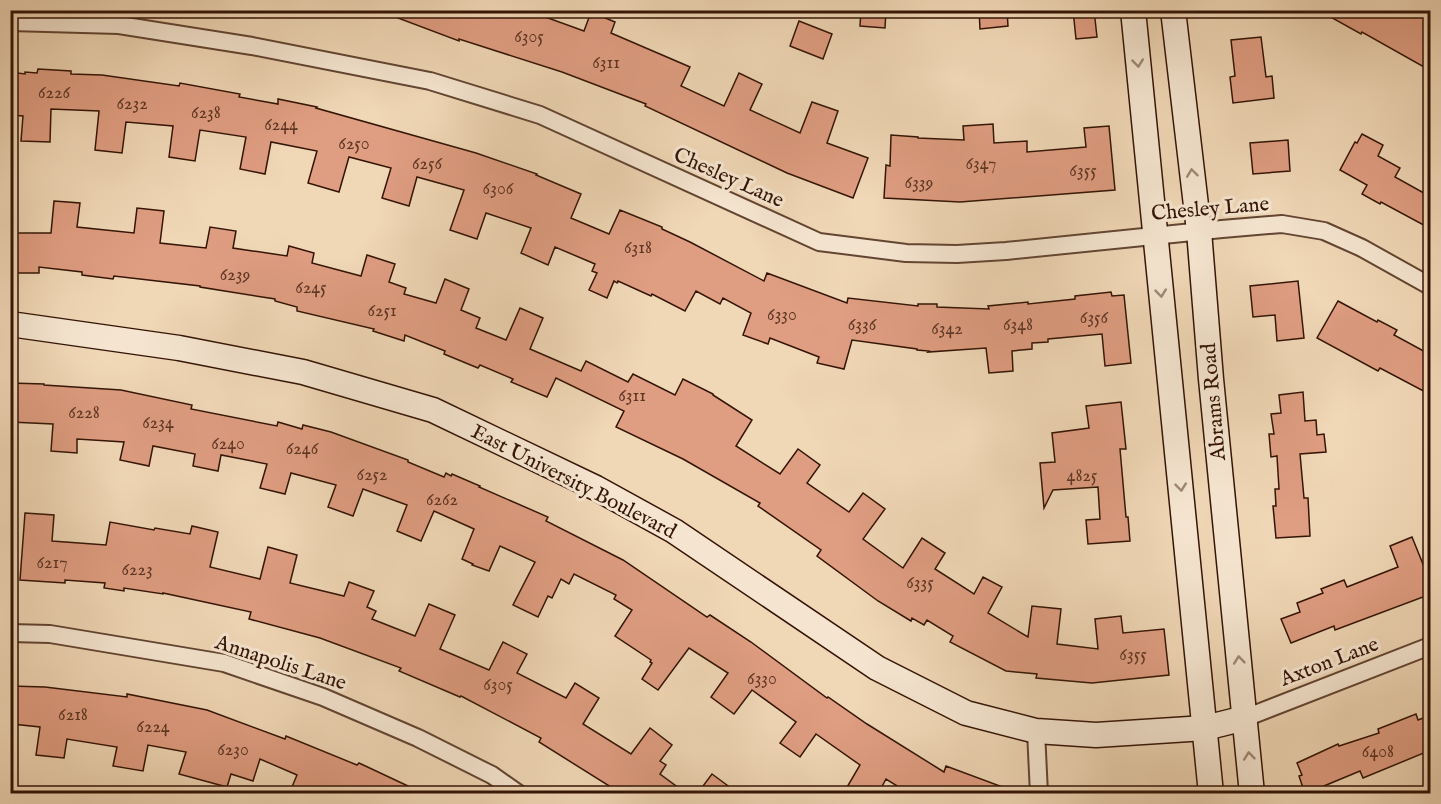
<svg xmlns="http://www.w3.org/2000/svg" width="1441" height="804" viewBox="0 0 1441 804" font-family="'IM FELL English',serif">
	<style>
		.building { fill: #df9d81; stroke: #341406; stroke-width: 1.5 }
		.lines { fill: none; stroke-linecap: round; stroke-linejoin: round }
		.street-casing { stroke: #634532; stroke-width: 20 }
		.secondary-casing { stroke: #341406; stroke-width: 27 }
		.street { stroke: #f5e5d0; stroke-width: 16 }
		.secondary { stroke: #f5e5d0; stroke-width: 24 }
		.oneway { stroke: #9e8775 }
		.labels { text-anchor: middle; stroke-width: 6; stroke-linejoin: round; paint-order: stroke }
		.number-label { font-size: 18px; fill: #5f3625 }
		.street-label { font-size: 21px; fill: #341406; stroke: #f5e5d0 }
	</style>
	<rect width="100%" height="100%" fill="#f0d7b6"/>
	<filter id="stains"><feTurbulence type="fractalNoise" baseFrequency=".00333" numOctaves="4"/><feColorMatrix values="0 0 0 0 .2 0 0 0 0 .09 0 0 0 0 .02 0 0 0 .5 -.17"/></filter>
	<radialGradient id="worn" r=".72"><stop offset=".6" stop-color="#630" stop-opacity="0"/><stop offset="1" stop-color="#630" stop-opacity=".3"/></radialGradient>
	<g class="building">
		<path d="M382,10H526L584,31L591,12L615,22L611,33L690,67L681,86L724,106L739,73L762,84L750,110L800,133L812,102L838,111L827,143L868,158L853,198L787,173L645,106L646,104L562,72L459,39V41L382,12Z"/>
		<path d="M861,10H886L885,28L860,26Z"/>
		<path d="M979,10H1007L1008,26L980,29Z"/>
		<path d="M1073,10H1094L1097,37L1076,39Z"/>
		<path d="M1318,10H1412L1431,21V56L1424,67L1362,32L1361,34Z"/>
		<path d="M799,21L832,34L823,59L790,46Z"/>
		<path d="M1261,37L1266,77L1272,76L1274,98L1233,103L1230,77L1235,76L1231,40Z"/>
		<path d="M38,69L71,71V74L102,75L179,86L180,83L240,94L239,97L278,104V99L317,107L316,108L476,153L537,174L536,175L581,194L571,218L609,234L620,210L662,227V229L690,242L764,281L767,273L847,303L848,298L918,306V304H937V307L989,309L988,306L1028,302V304L1075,299V296L1111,292L1112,296L1124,295L1131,363L1105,366L1102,334L1048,339V342L1032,343V349L1012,351L1013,371L989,373L986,348L928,352L929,351L917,350V349L852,340L844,369L817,363L819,357L770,338L768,344L743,335L751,313L723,298L720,304L696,291L685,311L652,294L651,296L618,281L617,283L614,281L607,298L589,290L597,273L592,271L595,264L555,247L548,265L521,253L531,228L486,213L477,239L450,230L464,190L417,177L409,206L382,198L391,168L349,157L339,192L308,183L317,151L271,142L265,174L240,169L246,137L200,130L195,161L169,157L173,126L126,122L122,153L95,150L99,111L51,109L50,142L21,141L23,116L10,115V72L25,74V72L37,73Z"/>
		<path d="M993,124L994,143L1027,141V152L1086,147L1084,128L1109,126L1115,190L960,202L884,198L886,165L890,166L891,135L918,137V138L964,140L963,126Z"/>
		<path d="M1362,134L1383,145L1378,156L1400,168L1395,177L1431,197V229L1381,202L1380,204L1362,194L1367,185L1340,170L1355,142L1357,143Z"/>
		<path d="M1288,140L1290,171L1253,174L1250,143Z"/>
		<path d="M54,201L80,203L77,227L134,233L137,208L164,211L160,243L206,248L210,227L236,231L233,248L287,256L289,246L314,253L312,263L361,276L367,255L395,264L389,282L406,288L404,294L436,303L445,279L469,289L461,310L480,318L476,328L506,340L520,308L543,318L530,349L581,371L586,361L628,382L633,374L675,395L683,379L713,394V395L752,420L736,446L780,474L798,449L820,465L807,483L849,512L863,493L885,509L863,539L903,568L922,538L945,553L935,569L974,594L983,577L1002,587L988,613L1028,637L1032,606L1061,609L1057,644L1098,649L1095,619L1121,616L1123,633L1164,629L1169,675L1092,683L1036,678L1037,674L1006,671L950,642L953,636L927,620L924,625L912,618L911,621L878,601L817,556L821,550L758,506L760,503L683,459L616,427L624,411L556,378L547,397L511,382L513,379L480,365L478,368L444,354L445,351L405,335L404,341L373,331L374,329L297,311V307L275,301V299L200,287V286L114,276L113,279L82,275V272L39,267V273H10V233H51Z"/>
		<path d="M1298,281L1304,338L1277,341L1275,315L1253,317L1250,286Z"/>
		<path d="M1338,301L1377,322L1378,320L1397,330L1394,335L1431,355V395L1380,368L1378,371L1317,338Z"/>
		<path d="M10,383L44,384V385L121,390L192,405L191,409L277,426L278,422L302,429L303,425L331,432L408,460V462L444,477L446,473L451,476L452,474L480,486L479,487L548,517L546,521L623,560L707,617L710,615L751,642L827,698L828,697L867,724L944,772L946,766L1016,792V794H910L886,779L878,794H843L860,765L816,734L800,757L780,743L796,722L752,690L734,714L711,697L728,673L689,648L658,690L642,679L652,663L650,662L651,660L615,636L632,610L614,599L616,595L574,574L569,584L561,579L552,598L548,596L538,617L513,605L535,562L500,546L489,571L472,565L473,564L462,559L474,529L434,511L421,541L397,531L407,505L363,489L353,516L328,507L336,485L291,473L285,494L260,488L267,464L221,455L218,471L193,466L195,454L153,446L149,466L120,460L124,442L77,439V453L51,451L53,424L10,422Z"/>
		<path d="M1303,392L1305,421L1316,420L1317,435L1324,434L1326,452L1300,454L1304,498H1308L1310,536L1276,538L1273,506H1276L1275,489H1279L1277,456L1271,457L1269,434H1274L1271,414L1281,413L1279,395Z"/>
		<path d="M1121,402L1126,449H1120L1126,517H1128L1130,541L1088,544L1086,520L1100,519L1098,487L1053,490L1044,508L1040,463L1055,462L1052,433L1089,428L1086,406Z"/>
		<path d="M25,513L54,515L52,541L106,545L110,522L154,530L155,528L190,534L192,526L218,532L210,567L260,579L268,547L297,555L290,583L344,596L349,582L374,591L367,607L376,611L372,619L415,636L429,604L455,615L440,649L489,670L503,642L527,654L517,673L566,698L575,683L599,698L583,724L631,754L650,728L672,745L660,761L666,765L660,774L687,794H622L539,742L541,738L461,696L460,697L399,671L401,668L320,638L249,619L251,612L163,593V594L124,588V591L104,588L105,583L65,580V583L20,580Z"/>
		<path d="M1412,537L1431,584V594L1335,630L1334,626L1291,643L1281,619L1300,612L1297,603L1323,593L1321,589L1344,580L1347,587L1398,567L1390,546Z"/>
		<path d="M10,686L45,687L127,697V694L207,710L285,739L286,736L357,765L359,763L425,794H289L297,775L260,759L253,781L231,774L227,787L179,774L186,752L148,745L143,771L113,766L117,747L67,739L64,758L36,755L40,727L12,724Z"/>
		<path d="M1416,714L1418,720L1431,715V750L1363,778L1360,771L1324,786L1328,794H1305L1299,776L1302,775L1297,763L1338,744L1339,746L1379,733L1378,729Z"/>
		<path d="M712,774L739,794H697Z"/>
	</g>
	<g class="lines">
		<g class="street-casing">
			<g id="street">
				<path d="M10,22L119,25L252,46L430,81L540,115L819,242L906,253L957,254L1006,251L1222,229L1282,224L1324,231L1362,248L1430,286"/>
				<path d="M10,633L50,634L224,663L323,697L418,738L492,775L519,794"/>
				<path d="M1245,718L1430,646"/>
				<path d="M1036,731L1039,794"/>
			</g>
		</g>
		<g class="secondary-casing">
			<g id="secondary">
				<path d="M1133,10L1211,794"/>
				<path d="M1173,10L1199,231L1211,379L1252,794"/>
				<path d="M10,324L179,348L303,372L433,410L596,488L674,531L877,668L966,713L1036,731L1096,735L1205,728L1245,718"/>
			</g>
		</g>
		<use href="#street" class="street"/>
		<use href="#secondary" class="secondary"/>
	</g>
	<defs><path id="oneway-chevron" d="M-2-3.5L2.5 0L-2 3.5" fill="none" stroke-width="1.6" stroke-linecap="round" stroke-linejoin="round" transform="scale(1.5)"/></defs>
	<g class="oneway">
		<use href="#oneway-chevron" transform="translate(1138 63) rotate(84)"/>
		<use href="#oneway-chevron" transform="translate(1192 173) rotate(-97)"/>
		<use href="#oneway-chevron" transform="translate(1161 293) rotate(84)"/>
		<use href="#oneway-chevron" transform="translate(1181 487) rotate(84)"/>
		<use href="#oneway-chevron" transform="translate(1239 660) rotate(-96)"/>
		<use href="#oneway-chevron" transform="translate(1249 756) rotate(-96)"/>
	</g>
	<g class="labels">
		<g class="number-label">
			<text x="529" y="42">6305</text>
			<text x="606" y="68">6311</text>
			<text x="54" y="98">6226</text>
			<text x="132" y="109">6232</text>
			<text x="206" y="118">6238</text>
			<text x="281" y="130">6244</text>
			<text x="354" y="149">6250</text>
			<text x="427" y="169">6256</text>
			<text x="981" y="169">6347</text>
			<text x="1083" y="176">6355</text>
			<text x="919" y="188">6339</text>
			<text x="498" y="194">6306</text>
			<text x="638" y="253">6318</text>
			<text x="235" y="280">6239</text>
			<text x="311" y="293">6245</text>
			<text x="382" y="316">6251</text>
			<text x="782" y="320">6330</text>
			<text x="1094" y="323">6356</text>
			<text x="862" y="330">6336</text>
			<text x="1018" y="330">6348</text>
			<text x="947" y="334">6342</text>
			<text x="632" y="401">6311</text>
			<text x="84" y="418">6228</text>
			<text x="158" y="428">6234</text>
			<text x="228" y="449">6240</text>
			<text x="302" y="454">6246</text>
			<text x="372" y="480">6252</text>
			<text x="1082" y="481">4825</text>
			<text x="442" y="505">6262</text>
			<text x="52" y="568">6217</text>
			<text x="137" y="575">6223</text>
			<text x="920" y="588">6335</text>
			<text x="1133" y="660">6355</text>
			<text x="762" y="684">6330</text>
			<text x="498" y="690">6305</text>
			<text x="73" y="720">6218</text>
			<text x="153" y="732">6224</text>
			<text x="233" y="755">6230</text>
			<text x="1378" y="757">6408</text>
		</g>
		<g class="street-label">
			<text transform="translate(729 177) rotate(24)" y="7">Chesley Lane</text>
			<text transform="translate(1210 208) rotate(-5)" y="7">Chesley Lane</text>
			<text transform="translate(1213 402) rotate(-95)" y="7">Abrams Road</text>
			<text transform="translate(574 481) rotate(27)" y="7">East University Boulevard</text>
			<text transform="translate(1329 661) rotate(-21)" y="7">Axton Lane</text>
			<text transform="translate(281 662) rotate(18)" y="7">Annapolis Lane</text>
		</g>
	</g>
	<rect width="1441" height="804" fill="none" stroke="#f0d7b6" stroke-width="36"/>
	<rect x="12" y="12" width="1417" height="780" fill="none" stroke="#341406" stroke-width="3"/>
	<rect x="18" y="18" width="1405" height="768" fill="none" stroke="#341406" stroke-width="1.5"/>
	<rect width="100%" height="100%" filter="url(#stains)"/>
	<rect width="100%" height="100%" fill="url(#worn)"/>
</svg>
